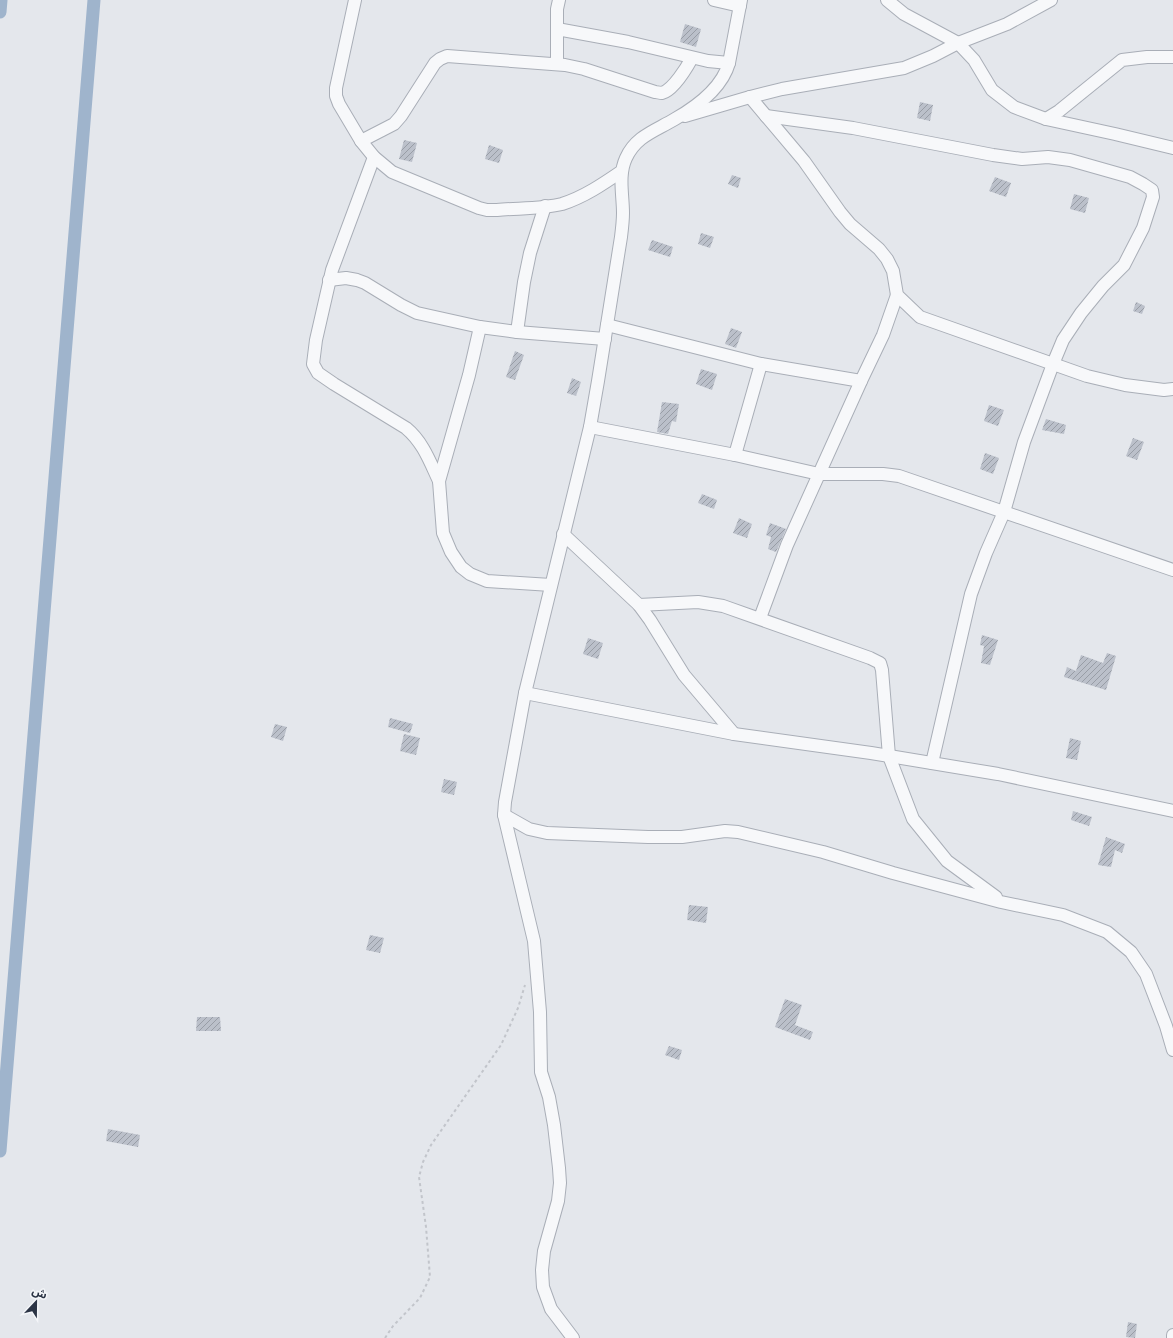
<svg xmlns="http://www.w3.org/2000/svg" width="1173" height="1338" viewBox="0 0 1173 1338" font-family="'Asap Condensed','Noto Sans Arabic',sans-serif">
	<style>
		.lines { fill: none; stroke-linecap: round; stroke-linejoin: round }
		.canal { stroke: #9fb4cc; stroke-width: 13 }
		.building { fill: url(#building-hatch) }
		.street-casing { stroke: #a9aeb7; stroke-width: 14 }
		.path { stroke: #c2c5cb; stroke-width: 2; stroke-dasharray: 3 3; stroke-linecap: butt }
		.street { stroke: #f7f8fa; stroke-width: 12 }
	</style>
	<defs>
		<pattern id="building-hatch" width="6" height="6" patternUnits="userSpaceOnUse"><rect width="6" height="6" fill="#bbc0ca"/><path d="M-1 1l2-2M0 6l6-6M5 7l2-2" fill="none" stroke="#989da6"/></pattern>
	</defs>
	<rect width="100%" height="100%" fill="#e4e7ec"/>
	<g class="lines">
		<g class="canal">
			<path d="M0,12L1,0"/>
			<path d="M0,1151L94,0"/>
		</g>
	</g>
	<g class="building">
		<path d="M685,24L701,29L696,47L680,42Z"/>
		<path d="M920,102L933,105L930,121L917,118Z"/>
		<path d="M404,140L417,143L412,162L399,159Z"/>
		<path d="M489,145L503,150L499,163L485,159Z"/>
		<path d="M732,175L741,178L738,188L728,184Z"/>
		<path d="M995,177L1011,183L1006,197L989,191Z"/>
		<path d="M1074,194L1089,198L1085,213L1070,209Z"/>
		<path d="M701,233L714,237L710,248L698,244Z"/>
		<path d="M652,240L673,247L670,257L648,250Z"/>
		<path d="M1136,302L1145,306L1142,314L1133,311Z"/>
		<path d="M731,328L742,332L736,348L725,344Z"/>
		<path d="M515,351L524,355L515,380L506,377Z"/>
		<path d="M701,369L717,374L712,390L696,384Z"/>
		<path d="M572,378L581,382L576,396L567,393Z"/>
		<path d="M662,402L679,404L676,422L672,421L668,434L657,432Z"/>
		<path d="M989,405L1004,410L998,426L984,421Z"/>
		<path d="M1046,419L1066,425L1064,434L1042,430Z"/>
		<path d="M1133,438L1144,442L1137,460L1126,456Z"/>
		<path d="M985,453L999,458L993,474L980,469Z"/>
		<path d="M702,494L717,500L714,509L698,503Z"/>
		<path d="M739,518L752,524L747,538L733,533Z"/>
		<path d="M770,523L786,529L776,552L768,549L771,537L766,535Z"/>
		<path d="M982,635L998,640L990,665L981,663L984,646L980,645Z"/>
		<path d="M588,638L603,643L598,659L583,654Z"/>
		<path d="M1107,653L1116,656L1106,690L1064,677L1067,667L1076,671L1081,655L1103,663Z"/>
		<path d="M390,718L413,724L410,733L388,727Z"/>
		<path d="M275,724L287,727L283,741L271,737Z"/>
		<path d="M404,734L420,738L416,755L400,751Z"/>
		<path d="M1070,738L1081,741L1077,760L1066,758Z"/>
		<path d="M444,779L457,782L454,795L441,792Z"/>
		<path d="M1073,811L1092,817L1089,826L1071,820Z"/>
		<path d="M1106,837L1125,844L1122,853L1115,850L1111,867L1098,865Z"/>
		<path d="M689,905L708,907L706,923L687,920Z"/>
		<path d="M370,935L384,938L380,953L366,950Z"/>
		<path d="M785,999L802,1005L795,1025L813,1032L810,1040L775,1027Z"/>
		<path d="M197,1017H220L221,1031H196Z"/>
		<path d="M669,1046L682,1050L679,1060L665,1055Z"/>
		<path d="M108,1129L140,1135L138,1147L106,1141Z"/>
		<path d="M1128,1322L1137,1324L1135,1338L1126,1337Z"/>
	</g>
	<g class="lines">
		<g class="street-casing">
			<g id="street">
				<path d="M355,0L336,88V96L339,104L361,141L374,157L392,172L479,208L487,210H497C517,208 542,209 562,204C584,197 603,184 622,171"/>
				<path d="M714,0L740,6"/>
				<path d="M887,0L904,14L958,43L974,60L992,90L1014,107L1046,119L1115,134L1173,148"/>
				<path d="M557,29L628,42L708,61L729,63"/>
				<path d="M557,64V9L559,0"/>
				<path d="M750,97L804,161L840,212L850,224L879,249L887,259L893,271L897,295L920,317L1087,376L1125,385L1164,390L1173,389"/>
				<path d="M685,116L750,97L782,89L904,68L933,56L958,43L1007,24L1051,0"/>
				<path d="M766,116L853,128L993,155L1022,159L1048,157L1070,160L1130,177L1143,184L1152,190L1153,197L1143,228L1124,265L1103,286L1081,313L1063,340L1053,364L1024,442L1004,512L986,553L971,594L932,763"/>
				<path d="M1046,119L1059,111L1122,60L1147,57H1173"/>
				<path d="M361,141L394,124L401,116L435,63L440,59L447,56L565,65L584,69L655,92C657,92 660,93 662,93C673,90 687,67 692,58"/>
				<path d="M374,157L332,270L316,340L313,364L318,373L334,384L406,428C423,442 430,462 439,481"/>
				<path d="M329,280L346,278L357,280L365,283L401,305L417,313L480,327L517,332L605,339"/>
				<path d="M607,325L761,364L861,381"/>
				<path d="M480,327L469,375L439,481L443,533L451,552L461,567L470,574L487,581L551,585"/>
				<path d="M517,332L524,282L530,253L545,206"/>
				<path d="M590,427L735,455L819,474H883L899,476L1173,570"/>
				<path d="M735,455L761,364"/>
				<path d="M563,534L639,605L650,620L684,675L734,734"/>
				<path d="M639,605L698,602L723,606L870,658L880,663L882,670L889,756L913,819L947,861L996,897"/>
				<path d="M760,618L787,545L861,381L883,335L897,295"/>
				<path d="M525,693L734,734L871,753L998,774L1173,811"/>
				<path d="M504,815L529,829L547,833L648,837H682L725,831L738,832L823,852L893,873L1001,902L1063,915L1107,932L1131,952L1146,974L1166,1026L1173,1050"/>
				<path d="M573,1338L551,1309L543,1287L542,1270L544,1251L558,1201L560,1183L559,1168L554,1125L549,1097L541,1072L540,1012L534,941L504,815L505,802L525,693L590,427L598,381L621,237C622,229 623,221 623,213C623,195 618,175 626,158C636,136 655,131 675,119C696,107 722,88 729,63L741,0"/>
				<path d="M1173,1338V1335"/>
			</g>
		</g>
		<path class="path" d="M385,1338L393,1326L420,1298L430,1277L426,1227L419,1177L423,1162L431,1145L501,1045L518,1008L525,985"/>
		<use href="#street" class="street"/>
	</g>
	<g transform="translate(36 1302) rotate(22)" stroke="#f4f6f9" stroke-width="3" paint-order="stroke">
	<path d="M0-3L7 15L0 10L-7 15Z" fill="#2b3445"/>
	<text y="-6" font-size="11" font-weight="bold" text-anchor="middle" fill="#2b3445">ش</text>
	</g>
</svg>
